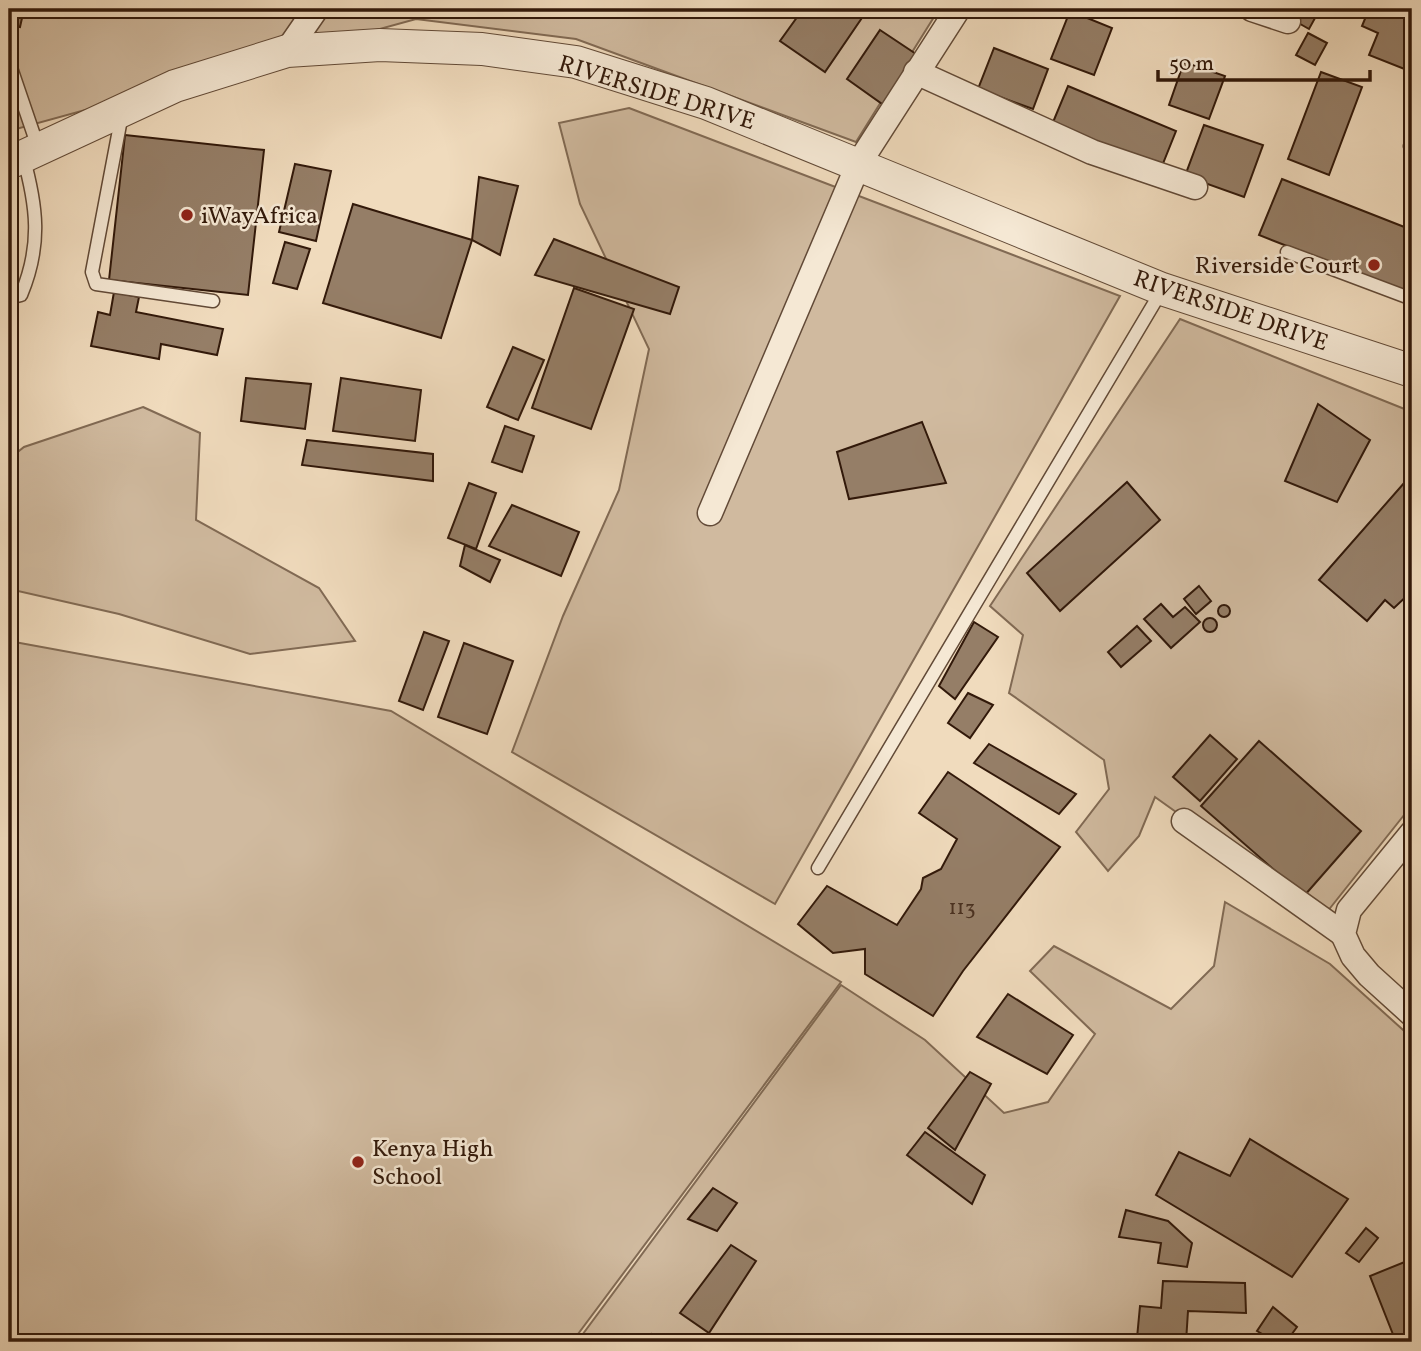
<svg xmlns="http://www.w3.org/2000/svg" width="1421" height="1351" viewBox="0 0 1421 1351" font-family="Vollkorn,serif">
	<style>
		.green { fill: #d0ba9f; stroke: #816a54; stroke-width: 2 }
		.building { fill: #957e67; stroke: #32190a; stroke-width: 2 }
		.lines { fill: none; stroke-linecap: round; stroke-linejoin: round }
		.service-casing { stroke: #624a37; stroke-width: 15 }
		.minor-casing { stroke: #624a37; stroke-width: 27 }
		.tertiary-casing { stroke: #624a37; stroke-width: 34 }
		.service { stroke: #f5e8d4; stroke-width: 12 }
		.minor { stroke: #f5e8d4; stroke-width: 24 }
		.tertiary { stroke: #f5e8d4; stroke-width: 32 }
		.poi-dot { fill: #8f2418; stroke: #f5e8d4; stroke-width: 2.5 }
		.labels { text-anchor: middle; stroke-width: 5; stroke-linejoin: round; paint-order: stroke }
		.number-label { font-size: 21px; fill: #4b3221 }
		.street-label { font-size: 24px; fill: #32190a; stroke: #f5e8d4 }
		.poi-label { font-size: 24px; fill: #32190a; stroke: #f5e8d4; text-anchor: start }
	</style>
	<rect width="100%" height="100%" fill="#f0dbbd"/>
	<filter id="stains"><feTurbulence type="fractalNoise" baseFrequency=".00286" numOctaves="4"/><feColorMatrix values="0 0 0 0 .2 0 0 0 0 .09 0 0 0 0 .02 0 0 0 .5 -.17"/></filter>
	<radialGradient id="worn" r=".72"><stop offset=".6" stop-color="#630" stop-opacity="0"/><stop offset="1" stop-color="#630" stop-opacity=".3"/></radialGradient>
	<g class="green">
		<path d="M9,9H939L856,142L576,39L416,19L9,131Z"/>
		<path d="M629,108L1120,296L775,904L512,752L563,616L619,490L649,349L580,204L559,123Z"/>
		<path d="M1180,319L1412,412V805L1323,917L1155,797L1139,836L1108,871L1076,832L1109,789L1104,760L1009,693L1023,635L990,606Z"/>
		<path d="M143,407L200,433L196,520L319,588L355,641L250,654L119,614L9,589V459L24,447Z"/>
		<path d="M9,641L391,711L841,982L572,1342H9Z"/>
		<path d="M1225,902L1330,964L1412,1038V1342H577L841,985L925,1040L1004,1113L1048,1102L1095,1034L1030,971L1054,946L1171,1009L1214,966Z"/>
	</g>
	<g class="building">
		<path d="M9,9H24L20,27L9,25Z"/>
		<path d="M803,9H868L825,72L780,41Z"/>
		<path d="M1274,9H1320L1309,29Z"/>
		<path d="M1369,9L1384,16L1387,9H1412V72L1369,55L1378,33L1362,26Z"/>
		<path d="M1070,11L1112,28L1094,75L1051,59Z"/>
		<path d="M880,30L919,56L885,106L847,79Z"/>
		<path d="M1308,33L1327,43L1315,65L1296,55Z"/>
		<path d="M994,48L1048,69L1033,109L978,89Z"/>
		<path d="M1184,62L1225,76L1209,119L1169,105Z"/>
		<path d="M1321,72L1362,87L1329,175L1288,159Z"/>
		<path d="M1068,86L1176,131L1160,171L1051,127Z"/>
		<path d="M1204,125L1263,145L1244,197L1185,176Z"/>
		<path d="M125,135L264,150L248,295L109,280Z"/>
		<path d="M295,164L331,171L316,241L279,232Z"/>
		<path d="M479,177L518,186L500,255L472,240Z"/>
		<path d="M1282,179L1412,230V295L1259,235Z"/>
		<path d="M353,204L472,240L441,338L323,303Z"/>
		<path d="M554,239L679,287L670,314L535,275Z"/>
		<path d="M285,242L310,249L297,289L273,283Z"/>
		<path d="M574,288L634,309L591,429L532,408Z"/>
		<path d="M114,292L139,297L136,312L223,329L217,355L161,344L159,359L91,346L98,312L110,315Z"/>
		<path d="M513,347L544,360L518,420L487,407Z"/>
		<path d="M246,378L311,384L305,429L241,421Z"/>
		<path d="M341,378L421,390L415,441L333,431Z"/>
		<path d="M1318,404L1370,440L1337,502L1285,481Z"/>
		<path d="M922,422L946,483L849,499L837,452Z"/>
		<path d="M505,426L534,436L522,472L492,462Z"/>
		<path d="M307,440L433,454V481L302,465Z"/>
		<path d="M1412,474V591L1394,608L1385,600L1367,621L1319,580Z"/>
		<path d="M1127,482L1160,520L1060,611L1027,573Z"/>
		<path d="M469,483L496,493L476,549L448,538Z"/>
		<path d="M512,505L579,532L561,576L489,546Z"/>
		<path d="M465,545L500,560L490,582L460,566Z"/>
		<path d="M1199,586L1211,601L1196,614L1184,599Z"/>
		<path d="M1161,604L1173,617L1185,607L1200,622L1171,648L1144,619Z"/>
		<circle cx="1224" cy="611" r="6"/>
		<circle cx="1210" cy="625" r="7"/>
		<path d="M974,622L998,637L955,699L939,686Z"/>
		<path d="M1137,626L1151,641L1121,667L1108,652Z"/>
		<path d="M424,632L449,641L423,710L399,701Z"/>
		<path d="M464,643L513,661L487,734L438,717Z"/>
		<path d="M968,693L993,705L970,738L948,723Z"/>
		<path d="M1210,735L1237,759L1200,801L1173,777Z"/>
		<path d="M1259,741L1361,831L1304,896L1201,806Z"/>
		<path d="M989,744L1076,794L1059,814L974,763Z"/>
		<path d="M948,772L1060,847L963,971L933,1016L865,974V949L833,953L798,924L827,886L897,925L921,889L923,878L941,869L957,839L919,813Z"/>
		<path d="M1008,994L1073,1035L1047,1074L977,1037Z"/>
		<path d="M970,1072L991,1084L955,1150L928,1128Z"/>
		<path d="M925,1132L985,1175L972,1204L907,1155Z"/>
		<path d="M1250,1139L1348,1199L1292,1277L1156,1195L1179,1152L1230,1176Z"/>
		<path d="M713,1188L737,1203L717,1231L688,1219Z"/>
		<path d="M1126,1210L1168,1221L1192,1243L1187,1267L1158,1263L1161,1243L1119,1237Z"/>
		<path d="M1366,1228L1378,1238L1359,1262L1346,1253Z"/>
		<path d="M731,1245L756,1261L709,1333L680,1313Z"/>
		<path d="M1412,1259V1340L1396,1342L1370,1276Z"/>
		<path d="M1163,1281L1245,1283L1246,1313L1188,1311L1186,1342L1137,1338L1140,1306L1161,1308Z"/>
		<path d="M1273,1307L1297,1327L1286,1342H1276L1257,1331Z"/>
		<path d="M651,1334L656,1342H629Z"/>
		<path d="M1312,1335L1331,1340L1306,1342Z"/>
	</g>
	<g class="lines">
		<g class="service-casing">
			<g id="service">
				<path d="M9,62L38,147"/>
				<path d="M122,114L92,272L96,284L213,301"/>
				<path d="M1410,146L1412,147"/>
				<path d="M1287,252L1412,299"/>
				<path d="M9,298L21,295C42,245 37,206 23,156"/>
				<path d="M818,868L1162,290"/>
			</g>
		</g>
		<g class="minor-casing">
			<g id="minor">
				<path d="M1252,9L1288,21"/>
				<path d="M287,51L316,9"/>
				<path d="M916,72L1092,152L1195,187"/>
				<path d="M710,513L859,163L958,9"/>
				<path d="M1184,821L1343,934"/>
				<path d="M1412,833L1349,910L1343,934L1353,956L1369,975L1412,1014"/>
			</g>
		</g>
		<g class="tertiary-casing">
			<path id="tertiary" d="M9,163L175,86L287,51L380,45L482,49L576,62L706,103L1162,289L1412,371"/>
		</g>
		<use href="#service" class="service"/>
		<use href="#minor" class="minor"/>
		<use href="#tertiary" class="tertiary"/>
	</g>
	<g class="poi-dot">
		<circle cx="187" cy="215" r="7"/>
		<circle cx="1374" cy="265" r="7"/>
		<circle cx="358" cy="1162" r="7"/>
	</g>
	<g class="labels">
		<g class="number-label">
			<text x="962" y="914">113</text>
		</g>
		<g class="street-label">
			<text transform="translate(657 92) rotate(17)" y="8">RIVERSIDE DRIVE</text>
			<text transform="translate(1231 310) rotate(19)" y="8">RIVERSIDE DRIVE</text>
		</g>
		<g class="poi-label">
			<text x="201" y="223">iWayAfrica</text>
			<text x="1360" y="273" text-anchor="end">Riverside Court</text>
			<text x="372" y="1156">Kenya High<tspan x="372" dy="28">School</tspan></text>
		</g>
	</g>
	<rect width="1421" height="1351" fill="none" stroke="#f0dbbd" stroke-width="35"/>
	<rect x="10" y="10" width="1400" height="1330" fill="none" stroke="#32190a" stroke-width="3.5"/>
	<rect x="18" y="18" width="1386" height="1316" fill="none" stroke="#32190a" stroke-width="2"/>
	<path d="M1158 70v10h212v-10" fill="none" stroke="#32190a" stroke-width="3.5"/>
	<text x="1169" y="70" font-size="21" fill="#32190a" stroke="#f5e8d4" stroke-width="5" paint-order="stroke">50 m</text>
	<rect width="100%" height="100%" filter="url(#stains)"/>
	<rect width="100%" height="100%" fill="url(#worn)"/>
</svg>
